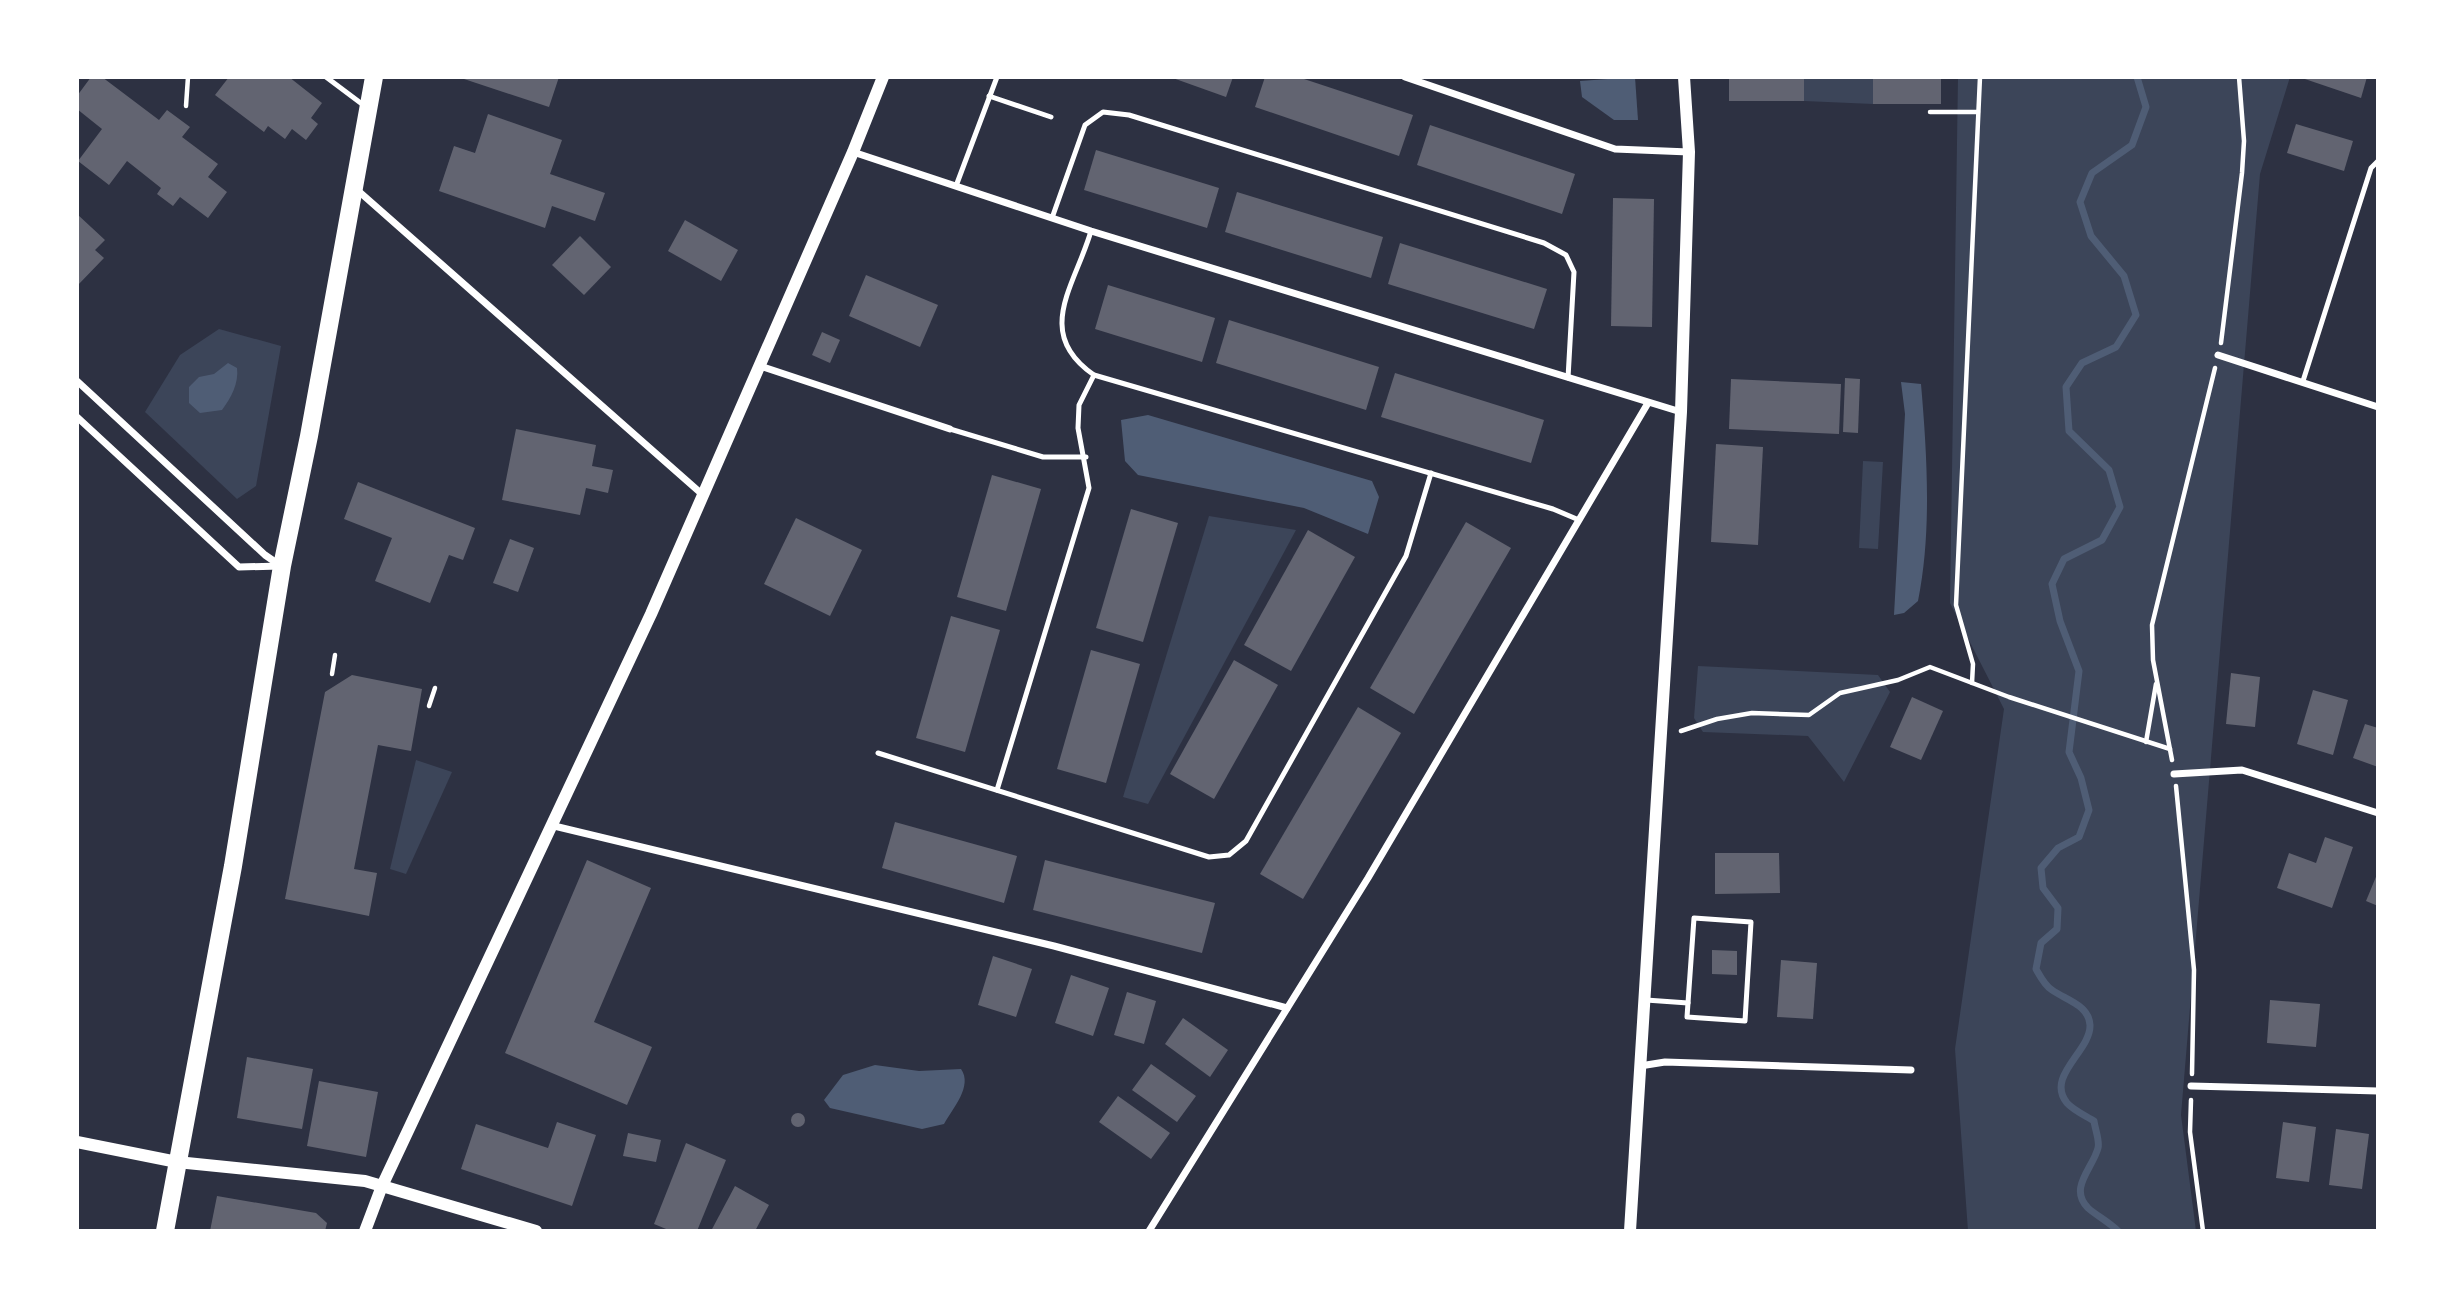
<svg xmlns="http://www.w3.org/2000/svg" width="2455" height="1308" viewBox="0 0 2455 1308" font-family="'Playfair Display',serif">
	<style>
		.green { fill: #3c4559 }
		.water { fill: #4f5d75 }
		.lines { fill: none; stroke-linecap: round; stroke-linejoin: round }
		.stream { stroke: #4f5d75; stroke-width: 7 }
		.building { fill: #626471 }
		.path { stroke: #fff; stroke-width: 4.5 }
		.service { stroke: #fff; stroke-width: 5 }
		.minor { stroke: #fff; stroke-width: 7 }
		.tertiary { stroke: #fff; stroke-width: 12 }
		.primary { stroke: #fff; stroke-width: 18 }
	</style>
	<rect width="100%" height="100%" fill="#2d3142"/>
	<g class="green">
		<path d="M1804,77H1873V104L1804,101Z"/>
		<path d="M1958,77H2290L2260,174L2181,1115L2196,1231H1968L1955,1049L2004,709L1950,603Z"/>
		<path d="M219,329L281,346L256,486L237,499L145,412L180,355Z"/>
		<path d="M1863,461L1883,462L1878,549L1859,548Z"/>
		<path d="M1209,516L1296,530L1148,804L1123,797Z"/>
		<path d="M1698,666L1878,675L1890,692L1844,782L1808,736L1703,732L1694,718Z"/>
		<path d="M416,760L452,772L406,874L390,869Z"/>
	</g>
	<g class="water">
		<path d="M1635,77L1638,120H1614L1582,97L1580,81Z"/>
		<path d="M228,363L237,368C239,383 231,398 222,410L200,413L189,403V387L199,377L214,374Z"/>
		<path d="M1901,382L1921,384C1927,454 1932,532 1918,601L1904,613L1894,615L1905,414Z"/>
		<path d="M1148,415L1372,481L1379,497L1368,534L1304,508L1138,475L1125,461L1121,420Z"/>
		<path d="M875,1065L919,1071L961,1069C973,1086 953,1108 944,1124L922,1129L830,1108L824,1100L843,1075Z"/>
	</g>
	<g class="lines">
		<path class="stream" d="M2118,1231C2109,1222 2097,1216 2088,1208C2068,1188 2093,1168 2098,1148C2100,1141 2095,1129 2094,1121C2086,1116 2073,1110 2067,1103C2045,1076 2091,1051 2090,1025C2089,1005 2066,1000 2052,990C2045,986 2040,976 2036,969L2041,943L2057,929L2058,908L2043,888L2041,868L2058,848L2079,837L2089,810L2081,778L2069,752L2079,671L2060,621L2052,584L2064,559L2102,540L2120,507L2109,470L2069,431L2066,387L2082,363L2116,347L2136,315L2124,276L2091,236L2080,202L2092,173L2132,145L2146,107L2137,77"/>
	</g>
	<g class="building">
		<path d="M91,77H102L159,120L167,110L190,127L182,137L218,164L208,177L227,192L208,218L180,197L173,206L157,194L161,188L127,161L109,185L78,161L102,129L77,109V96Z"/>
		<path d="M229,77H289L322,103L311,118L318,124L306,140L292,129L285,139L268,126L264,132L215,95Z"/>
		<path d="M458,77H559L549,107Z"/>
		<path d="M1170,77H1233L1226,97Z"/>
		<path d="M1265,77H1298L1413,115L1399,156L1255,107Z"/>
		<rect x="1729" y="77" width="75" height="24"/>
		<rect x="1873" y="77" width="68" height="27"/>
		<path d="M2299,77H2367L2361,98Z"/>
		<path d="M488,114L562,140L550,174L605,193L595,221L552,206L545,228L439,191L454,146L475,153Z"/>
		<path d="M2296,124L2353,141L2344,171L2287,153Z"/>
		<path d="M1430,125L1575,174L1562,214L1417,165Z"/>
		<path d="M1096,150L1219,188L1207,228L1084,190Z"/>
		<path d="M1237,192L1383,237L1371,278L1225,232Z"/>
		<path d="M1613,198L1654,199L1652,327L1611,326Z"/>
		<path d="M77,214L105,240L95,250L104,258L77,286Z"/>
		<path d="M685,220L738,250L721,281L668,251Z"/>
		<path d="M580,236L611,267L584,295L552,265Z"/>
		<path d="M1400,243L1547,289L1534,329L1388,284Z"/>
		<path d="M866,275L938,305L920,347L849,316Z"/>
		<path d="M1108,285L1215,318L1202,362L1095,329Z"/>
		<path d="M1229,320L1379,367L1366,410L1216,363Z"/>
		<path d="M822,332L840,340L830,363L812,355Z"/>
		<path d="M1395,373L1544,420L1531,463L1381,417Z"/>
		<path d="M1845,378L1860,379L1858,433L1843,432Z"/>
		<path d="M1731,379L1841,384L1839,434L1729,429Z"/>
		<path d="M516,429L596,445L592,466L613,470L608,493L586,488L580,515L502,500Z"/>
		<path d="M1716,444L1763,447L1758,545L1711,542Z"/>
		<path d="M992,475L1041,489L1006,611L957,597Z"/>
		<path d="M358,482L475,528L463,560L449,555L430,603L375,581L392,538L344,519Z"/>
		<path d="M1131,509L1178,523L1143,642L1096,628Z"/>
		<path d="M796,518L862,550L830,616L764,584Z"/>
		<path d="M1466,522L1511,548L1414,714L1370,688Z"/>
		<path d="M1308,530L1355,557L1291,671L1244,645Z"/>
		<path d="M510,539L534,548L518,592L493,583Z"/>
		<path d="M951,616L1000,630L965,752L916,738Z"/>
		<path d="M1091,650L1140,664L1106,783L1057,769Z"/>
		<path d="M1234,660L1278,685L1214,799L1170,774Z"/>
		<path d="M2231,673L2260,677L2255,727L2226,724Z"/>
		<path d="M352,675L422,689L411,751L378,745L354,869L377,873L369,916L285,899L325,692Z"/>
		<path d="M2313,690L2348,700L2333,755L2297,744Z"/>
		<path d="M1912,697L1943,711L1921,760L1890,747Z"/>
		<path d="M1358,707L1401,733L1303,899L1260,874Z"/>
		<path d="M2365,724L2378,728V767L2353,758Z"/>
		<path d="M895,822L1017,856L1004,903L882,868Z"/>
		<path d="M2325,837L2353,847L2332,908L2277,888L2289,853L2316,863Z"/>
		<path d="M1715,853H1779L1780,893L1715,894Z"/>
		<path d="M587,860L651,888L594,1022L652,1047L627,1105L505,1053Z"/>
		<path d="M1045,860L1215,903L1202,953L1033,910Z"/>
		<path d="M2378,872V906L2366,901Z"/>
		<path d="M1712,950L1737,951V975L1712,974Z"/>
		<path d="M993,956L1032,969L1016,1017L978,1005Z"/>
		<path d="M1781,960L1817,963L1813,1019L1777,1017Z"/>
		<path d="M1071,975L1109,988L1093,1036L1055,1023Z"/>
		<path d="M1127,992L1156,1001L1144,1044L1114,1035Z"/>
		<path d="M2270,1000L2320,1004L2316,1047L2267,1043Z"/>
		<path d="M1183,1018L1228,1050L1210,1077L1165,1044Z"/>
		<path d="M247,1057L313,1069L302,1129L237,1118Z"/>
		<path d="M1151,1064L1196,1096L1177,1122L1132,1090Z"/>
		<path d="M319,1081L378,1092L366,1157L307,1146Z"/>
		<path d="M1118,1096L1170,1133L1151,1159L1099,1122Z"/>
		<circle cx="798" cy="1120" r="7"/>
		<path d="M557,1122L596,1135L572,1206L461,1169L476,1124L548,1148Z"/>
		<path d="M2283,1122L2316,1127L2309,1182L2276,1178Z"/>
		<path d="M2336,1129L2369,1134L2362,1189L2329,1185Z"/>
		<path d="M628,1133L661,1140L656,1162L623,1156Z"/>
		<path d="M686,1143L726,1160L697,1231H671L654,1224Z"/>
		<path d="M735,1186L769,1205L755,1231H711Z"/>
		<path d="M217,1196L316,1213L327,1223L325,1231H210Z"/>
	</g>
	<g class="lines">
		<g class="path">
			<path d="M186,106L188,77"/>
			<path d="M1930,112H1978"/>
			<path d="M2221,343L2242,173L2244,141L2239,77"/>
			<path d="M332,674L335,655"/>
			<path d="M1972,683L1973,664L1956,605L1980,77"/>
			<path d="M429,706L435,688"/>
			<path d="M1681,731L1717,719L1752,713L1809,715L1840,693L1898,680L1930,667L2009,697L2170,749"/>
			<path d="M2146,742L2156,684"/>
			<path d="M2172,760L2153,660L2152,625L2215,368"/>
			<path d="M2176,786L2194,970L2192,1074"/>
			<path d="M2191,1100L2190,1132L2203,1231"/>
		</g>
		<g class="service">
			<path d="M326,77L366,107"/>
			<path d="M989,96L1051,117"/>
			<path d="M956,186L997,77"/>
			<path d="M1052,218L1085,125L1103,112L1129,115L1544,243L1566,255L1574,272L1568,378"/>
			<path d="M1091,231C1075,286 1033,333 1094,375L1553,509L1579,520"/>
			<path d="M2303,381L2371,168L2378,161"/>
			<path d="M950,429L1043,457H1086"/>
			<path d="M878,753L1209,857L1229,855L1246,841L1406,556L1431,473"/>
			<path d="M997,790L1089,488L1078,428L1079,405L1094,375"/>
			<path d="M1694,918L1751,922L1745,1021L1687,1017Z"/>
			<path d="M1646,1000L1688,1003"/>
		</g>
		<g class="minor">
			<path d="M1405,77L1615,149L1689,152"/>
			<path d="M853,152L1091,231L1681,412"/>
			<path d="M355,188L703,495"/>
			<path d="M2218,355L2378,407"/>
			<path d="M760,366L950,429"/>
			<path d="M77,381L265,555L281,566"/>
			<path d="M77,417L239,567L280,566"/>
			<path d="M2174,774L2242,770L2378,813"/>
			<path d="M550,825L1054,946L1287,1008"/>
			<path d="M1640,1066L1665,1062L1911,1070"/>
			<path d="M2191,1086L2378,1091"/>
			<path d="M1149,1231L1368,878L1648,403"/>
		</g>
		<g class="tertiary">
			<path d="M77,1142L177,1162L365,1181L536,1231"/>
			<path d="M365,1231L382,1186L651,614L853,152L883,77"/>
			<path d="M1630,1231L1681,412L1689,152L1684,77"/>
		</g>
		<path class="primary" d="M165,1231L233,866L282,566L309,436L374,77"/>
	</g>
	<rect width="2455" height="1308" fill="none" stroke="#ffffff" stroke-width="158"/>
</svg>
